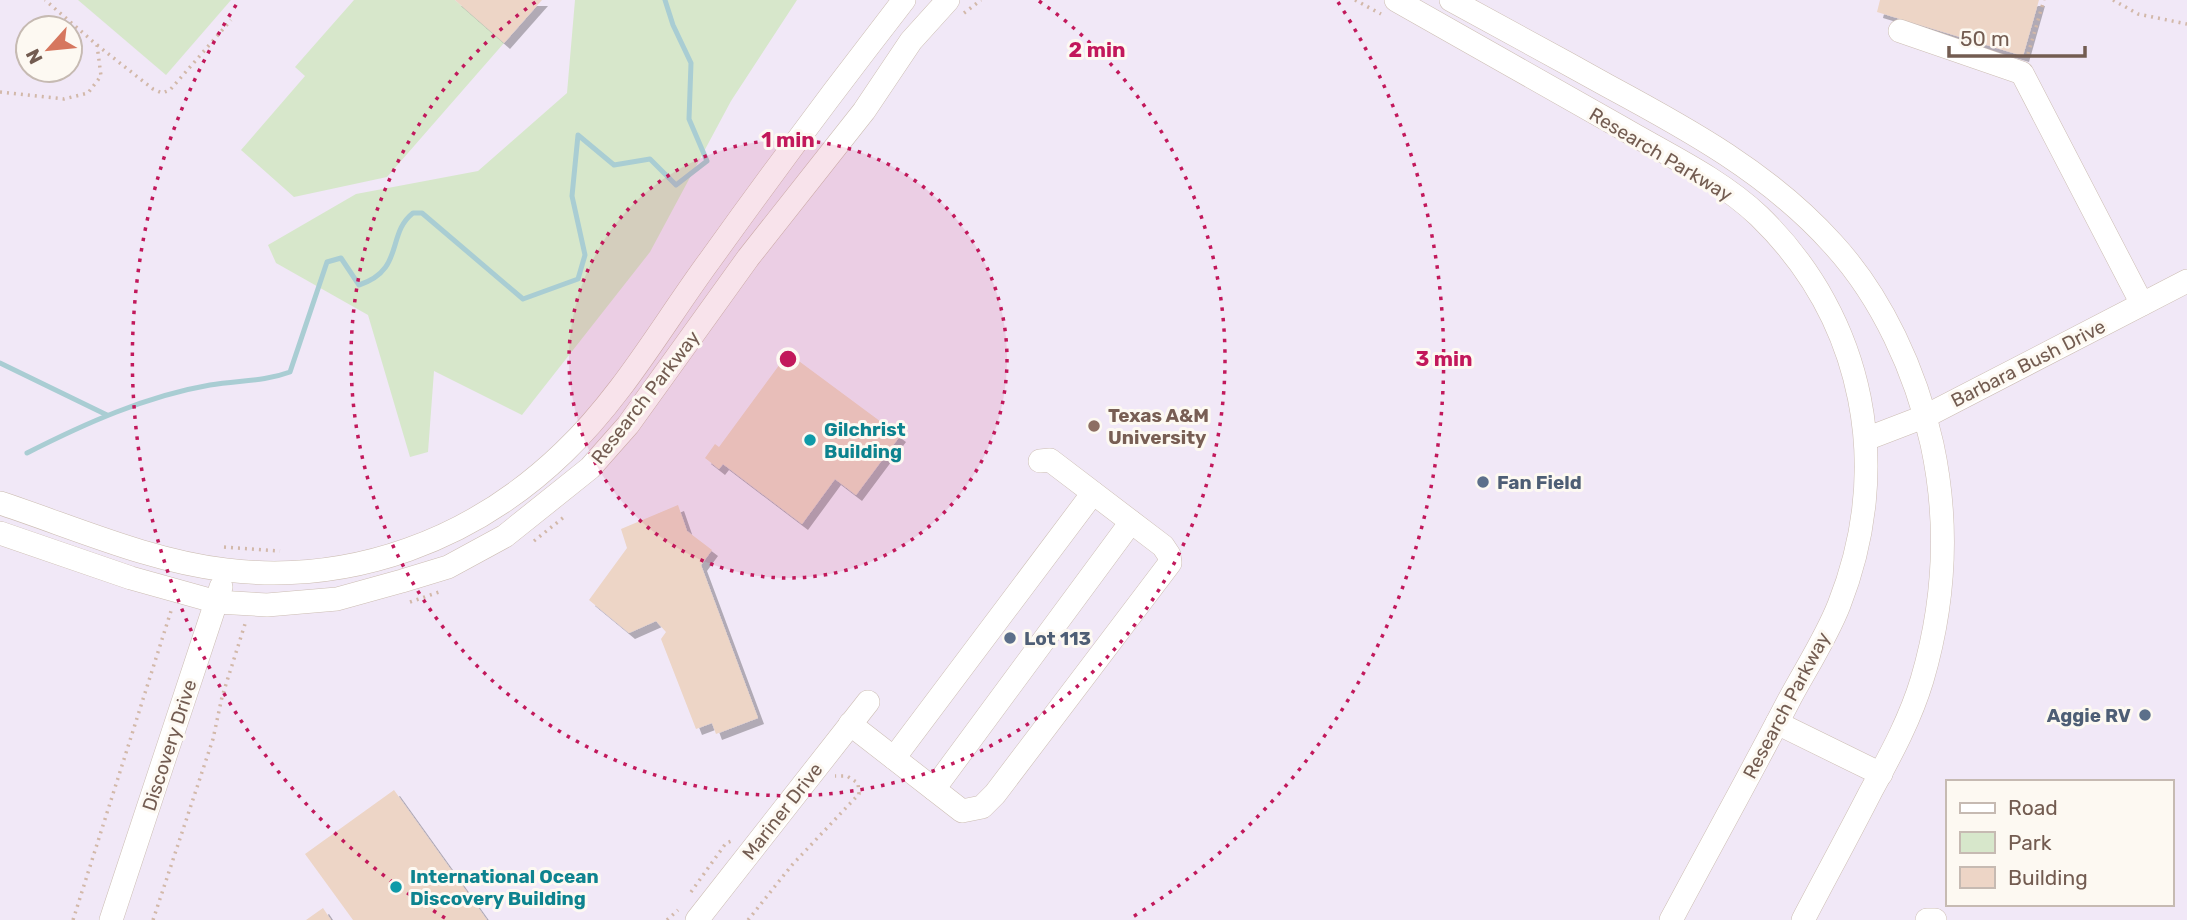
<svg xmlns="http://www.w3.org/2000/svg" width="2187" height="920" viewBox="0 0 2187 920" font-family="Rubik,sans-serif">
	<style>
		.education { fill: #f1e8f7; fill-rule: evenodd }
		.green { fill: #d7e7cb }
		.lines { fill: none; stroke-linecap: round; stroke-linejoin: round }
		.stream { stroke: #a9cdd3; stroke-width: 5 }
		.building { fill: #edd5c6; filter: url(#shadow) }
		.minor-casing { stroke: #ccbdb2; stroke-width: 24 }
		.path { stroke: #d2b8a9; stroke-width: 3.5; stroke-dasharray: 2 5; stroke-linecap: butt }
		.minor { stroke: #fff; stroke-width: 23 }
		.ring { fill: none; stroke: #c2185b; stroke-width: 3.5; stroke-dasharray: 3.5 7 }
		.education-dot { fill: #8d6e63; stroke: #fdf9f2; stroke-width: 2.5 }
		.culture-dot { fill: #0f9aa8; stroke: #fdf9f2; stroke-width: 2.5 }
		.service-dot { fill: #5c6f8a; stroke: #fdf9f2; stroke-width: 2.5 }
		.labels { text-anchor: middle; stroke-width: 6; stroke-linejoin: round; paint-order: stroke }
		.street-label { font-size: 19px; fill: #735c51; stroke: #fdf9f2 }
		.education-label { font-size: 19px; font-weight: bold; fill: #785e54; stroke: #fdf9f2; text-anchor: start }
		.culture-label { font-size: 19px; font-weight: bold; fill: #0d838f; stroke: #fdf9f2; text-anchor: start }
		.service-label { font-size: 19px; font-weight: bold; fill: #4e5e75; stroke: #fdf9f2; text-anchor: start }
		.centre { fill: #c2185b; stroke: #fdf9f2; stroke-width: 3.5 }
		.ring-label { font-size: 21px; text-anchor: middle; font-weight: bold; fill: #c2185b; stroke: #fdf9f2; stroke-width: 6; stroke-linejoin: round; paint-order: stroke }
	</style>
	<defs>
		<filter id="shadow"><feDropShadow dx="6" dy="6" stdDeviation="0" flood-color="#0004"/></filter>
	</defs>
	<rect width="100%" height="100%" fill="#fbf4ec"/>
	<path class="education" d="M0,0H2187V920H0ZM28,28H70V70H28ZM1947,782H2171V904H1947Z"/>
	<g class="green">
		<path d="M78,0H231L166,75Z"/>
		<path d="M354,0H455L504,43L387,177L294,197L241,150L305,76L295,67Z"/>
		<path d="M575,0H797L731,101L650,252L522,415L434,371L428,452L410,457L368,315L276,263L268,245L356,194L478,171L567,93Z"/>
	</g>
	<g class="lines">
		<g class="stream">
			<path d="M0,363L107,415"/>
			<path d="M27,453C84,424 146,396 210,385C238,380 263,382 290,372L327,262L341,258L359,285C405,270 386,234 413,213H422L523,299L578,279L585,255L572,196L578,135L614,165L650,159L676,185L707,161L689,119L691,63L673,25L665,0"/>
		</g>
	</g>
	<g class="building">
		<path d="M455,0H542L504,43Z"/>
		<path d="M1880,0H2039L2023,56L1877,12Z"/>
		<path d="M788,353L900,436L856,495L835,479L802,524L723,464L719,469L705,458L715,444L719,447Z"/>
		<path d="M678,505L687,531L712,550L701,565L758,718L716,734L712,723L696,729L661,639L666,632L656,621L629,633L589,600L627,548L621,529Z"/>
		<path d="M394,790L487,920H353L305,854Z"/>
		<path d="M323,908L331,920H306Z"/>
	</g>
	<g class="lines">
		<g class="minor-casing">
			<g id="minor">
				<path d="M1396,0C1471,43 1547,85 1622,128C1668,155 1720,179 1759,216C1866,320 1893,468 1839,605C1826,638 1805,670 1788,702C1750,775 1710,847 1671,920"/>
				<path d="M1451,0C1504,29 1556,57 1608,86C1688,129 1770,174 1832,243C1882,297 1916,372 1932,444C1949,523 1945,602 1922,680C1910,720 1890,756 1870,793C1848,836 1825,878 1803,920"/>
				<path d="M1900,31L2022,73L2142,304"/>
				<path d="M1866,439L1926,416L2187,281"/>
				<path d="M0,503C73,527 149,561 226,570C352,585 473,540 564,452C622,397 663,324 710,260C773,172 838,85 904,0"/>
				<path d="M0,533L131,578L217,602L267,605L337,599L402,581L448,567L505,536L590,468L628,425L748,258L864,111L911,41L948,0"/>
				<path d="M1777,723L1881,774"/>
				<path d="M850,724L962,811L982,807L995,794L1170,563L1169,555L1163,546L1050,460L1040,461"/>
				<path d="M894,758L1093,493"/>
				<path d="M934,789L1131,522"/>
				<path d="M111,920L221,587"/>
				<path d="M697,920L868,702"/>
				<path d="M1927,920H1935"/>
			</g>
		</g>
		<g class="path">
			<path d="M1355,0L1381,14"/>
			<path d="M2113,0L2138,14L2187,24"/>
			<path d="M964,13L981,0"/>
			<path d="M97,45L153,89L162,93L170,90L231,20"/>
			<path d="M2028,54L2044,0"/>
			<path d="M0,92L64,99L88,93L101,76L97,45L45,0"/>
			<path d="M534,541L564,517"/>
			<path d="M224,547L280,551"/>
			<path d="M410,602L442,591"/>
			<path d="M691,892L726,843L734,840"/>
			<path d="M73,920L171,611"/>
			<path d="M153,920L213,739L222,697L245,624"/>
			<path d="M667,920L678,910"/>
			<path d="M748,920L792,865L859,794L858,783L847,776H835"/>
		</g>
		<use href="#minor" class="minor"/>
	</g>
	<circle cx="788" cy="359" r="219" fill="#c2185b" fill-opacity=".12"/>
	<g class="ring">
		<circle cx="788" cy="359" r="219"/>
		<path d="M1039 1A437 437 0 1 1 537 1"/>
		<path d="M445 918A656 656 0 0 1 238 2M1338 2A656 656 0 0 1 1131 918"/>
	</g>
	<circle class="education-dot" cx="1094" cy="426" r="7"/>
	<g class="culture-dot">
		<circle cx="810" cy="440" r="7"/>
		<circle cx="396" cy="887" r="7"/>
	</g>
	<g class="service-dot">
		<circle cx="1483" cy="482" r="7"/>
		<circle cx="1010" cy="638" r="7"/>
		<circle cx="2145" cy="715" r="7"/>
	</g>
	<g class="labels">
		<g class="street-label">
			<text transform="translate(1661 154) rotate(31)" y="7">Research Parkway</text>
			<text transform="translate(2028 363) rotate(-27)" y="7">Barbara Bush Drive</text>
			<text transform="translate(645 397) rotate(-52)" y="7">Research Parkway</text>
			<text transform="translate(1786 705) rotate(-62)" y="7">Research Parkway</text>
			<text transform="translate(169 745) rotate(-72)" y="7">Discovery Drive</text>
			<text transform="translate(782 811) rotate(-52)" y="7">Mariner Drive</text>
		</g>
		<g class="education-label">
			<text x="1108" y="422">Texas A&amp;M<tspan x="1108" dy="22">University</tspan></text>
		</g>
		<g class="culture-label">
			<text x="824" y="436">Gilchrist<tspan x="824" dy="22">Building</tspan></text>
			<text x="410" y="883">International Ocean<tspan x="410" dy="22">Discovery Building</tspan></text>
		</g>
		<g class="service-label">
			<text x="1497" y="489">Fan Field</text>
			<text x="1024" y="645">Lot 113</text>
			<text x="2131" y="722" text-anchor="end">Aggie RV</text>
		</g>
	</g>
	<circle cx="788" cy="359" r="10" class="centre"/>
	<g class="ring-label">
		<text x="1097" y="57">2 min</text>
		<text x="788" y="147">1 min</text>
		<text x="1444" y="366">3 min</text>
	</g>
	<rect x="1946" y="780" width="228" height="126" fill="#fdf9f2" stroke="#c6bab2" stroke-width="2"/>
	<rect x="1960" y="803" width="35" height="10" fill="#ffffff" stroke="#c6bab2" stroke-width="2"/>
	<text x="2008" y="815" font-size="21" fill="#735c51">Road</text>
	<rect x="1960" y="832" width="35" height="21" fill="#d7e7cb" stroke="#c6bab2" stroke-width="2"/>
	<text x="2008" y="850" font-size="21" fill="#735c51">Park</text>
	<rect x="1960" y="867" width="35" height="21" fill="#edd5c6" stroke="#c6bab2" stroke-width="2"/>
	<text x="2008" y="885" font-size="21" fill="#735c51">Building</text>
	<g transform="translate(49 49) rotate(243)"><circle r="33" fill="#fdf9f2" stroke="#c6bab2" stroke-width="2"/>
	<path d="M0-5L12 26L0 18L-12 26Z" fill="#d6775f"/>
	<text y="-10" font-size="19" font-weight="bold" text-anchor="middle" fill="#735c51">N</text>
	</g>
	<path d="M1949 46v10h136v-10" fill="none" stroke="#735c51" stroke-width="3.5"/>
	<text x="1960" y="46" font-size="21" fill="#735c51" stroke="#fdf9f2" stroke-width="5" paint-order="stroke">50 m</text>
</svg>
